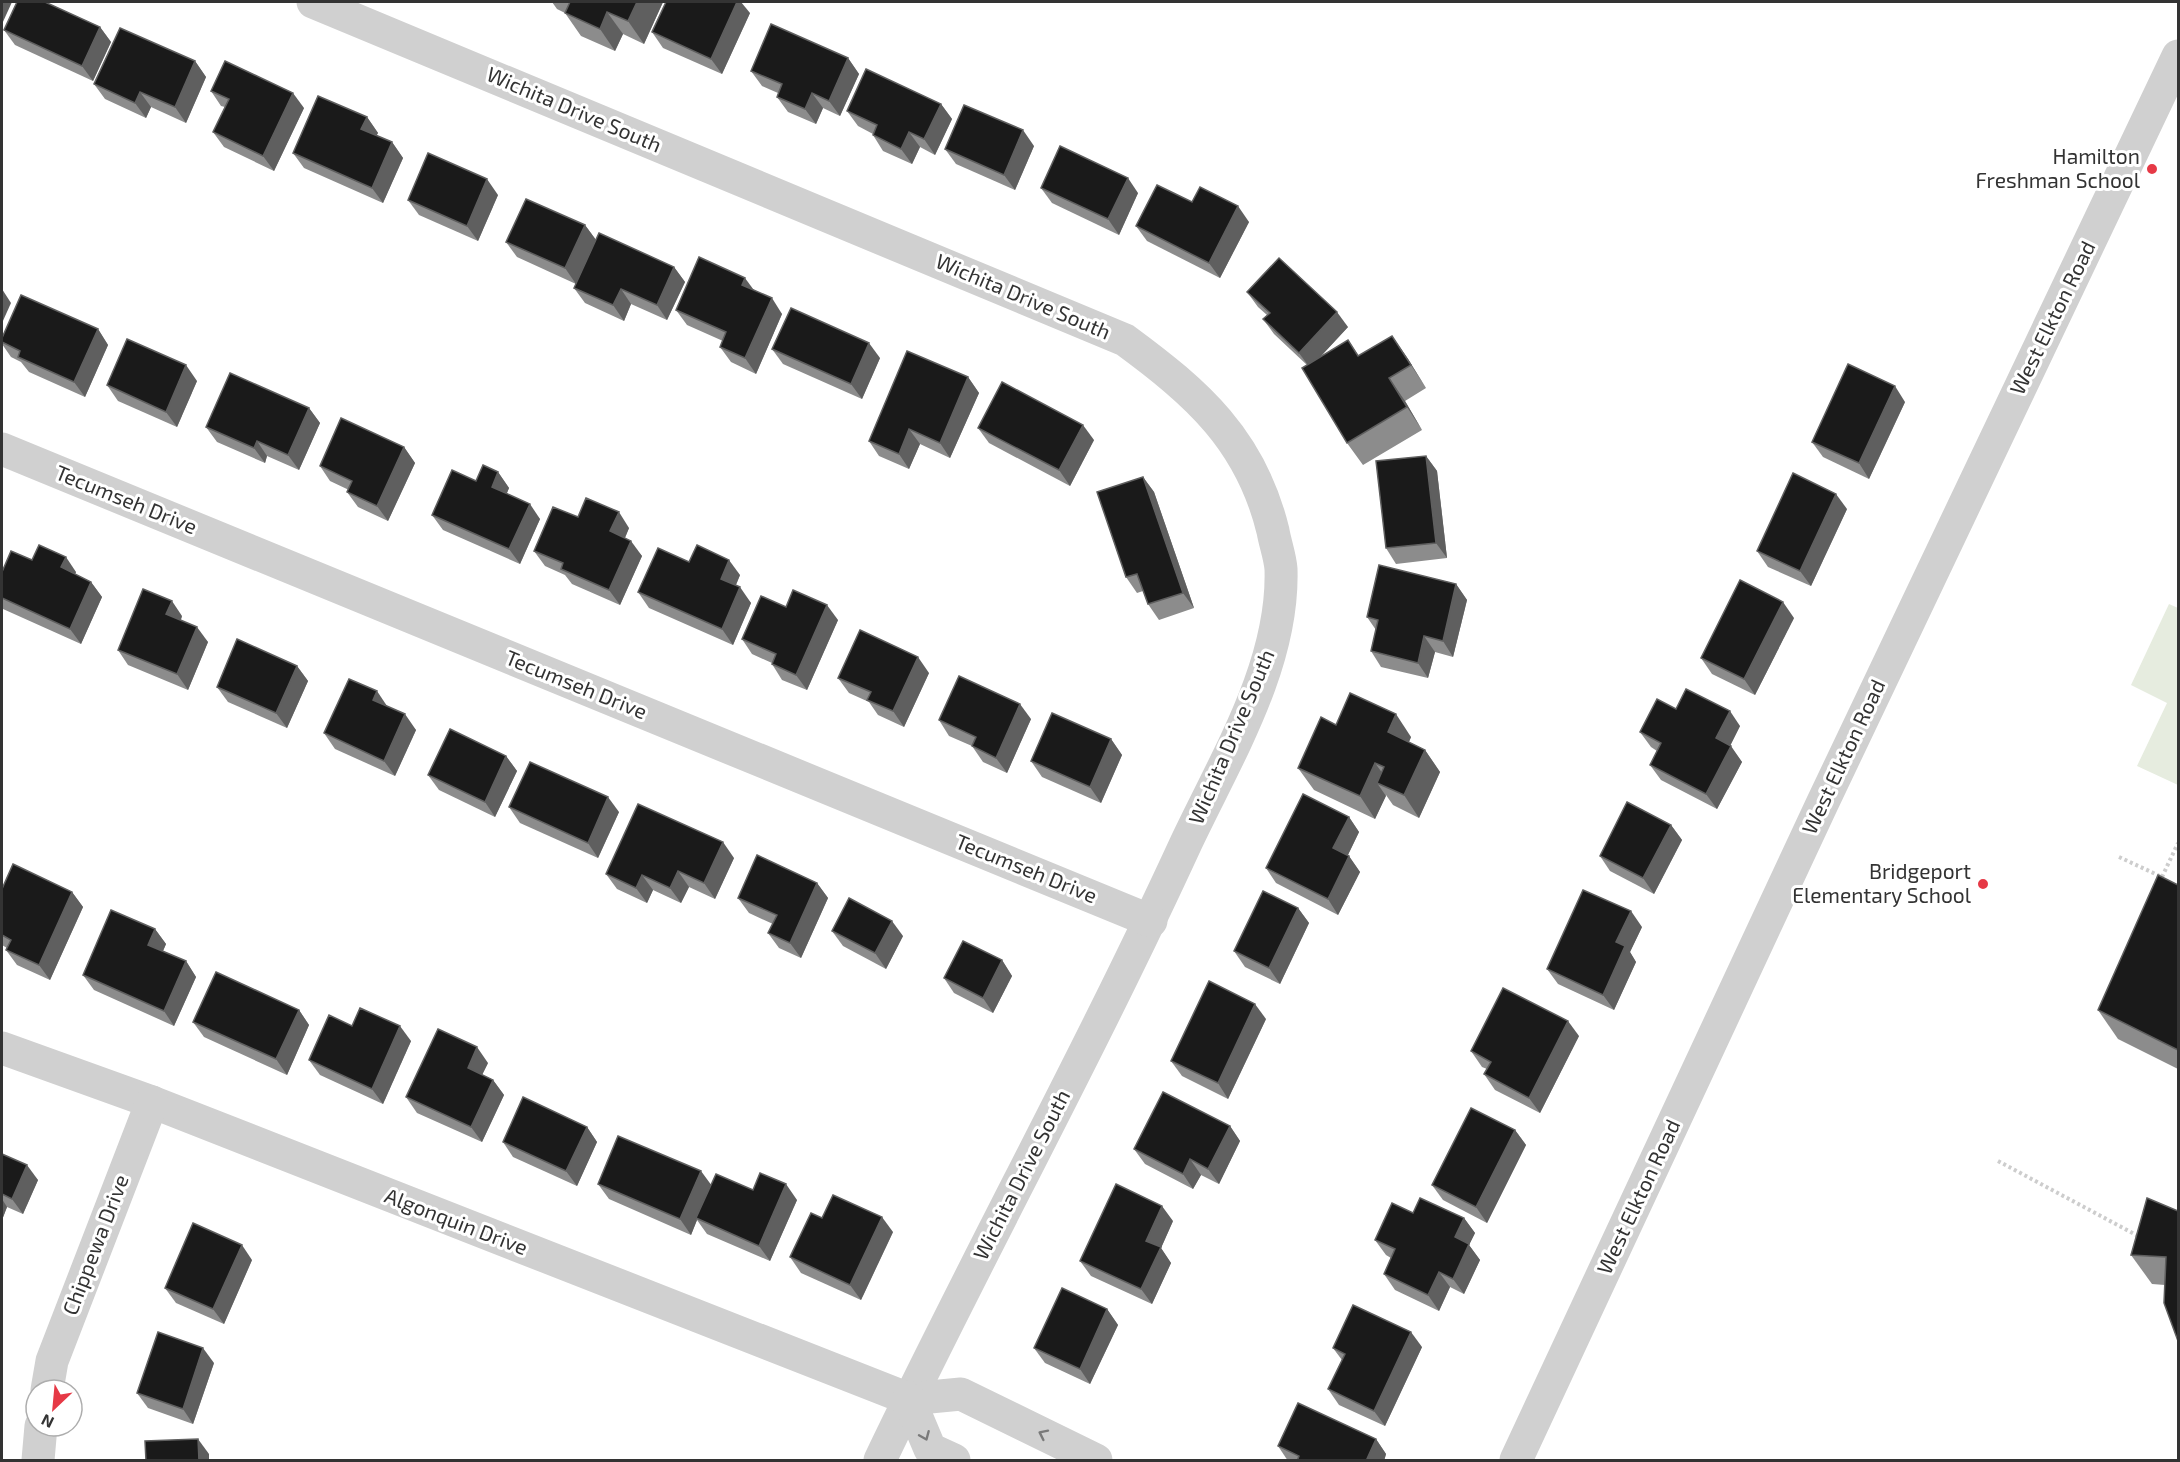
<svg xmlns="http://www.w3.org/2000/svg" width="2180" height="1462" viewBox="0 0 2180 1462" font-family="'Exo 2',sans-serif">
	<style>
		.green { fill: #e6ecdf }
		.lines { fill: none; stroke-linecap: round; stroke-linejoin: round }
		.path { stroke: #cdcdcd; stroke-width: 4; stroke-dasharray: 3 3; stroke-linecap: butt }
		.minor { stroke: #d0d0d0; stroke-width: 33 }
		.wall { fill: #8c8c8c }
		.shaded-wall { fill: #5f5f5f }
		.building { fill: #1a1a1a; stroke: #5f5f5f; stroke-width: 1.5 }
		.oneway { stroke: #7a7a7a }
		.poi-dot { fill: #e63946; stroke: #fff; stroke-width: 2 }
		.labels { text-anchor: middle; stroke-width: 6; stroke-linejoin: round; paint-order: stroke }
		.street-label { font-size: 21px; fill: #333; stroke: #fff }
		.poi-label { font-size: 21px; fill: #333; stroke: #fff; text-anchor: end }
	</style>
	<rect width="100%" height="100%" fill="#fff"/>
	<path class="green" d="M2169,604L2178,608V785L2137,766L2167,703L2131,685Z"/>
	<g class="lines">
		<g class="path">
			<path d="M2119,857L2162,877"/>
			<path d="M2162,877L2178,843"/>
			<path d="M1998,1161L2140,1237"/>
		</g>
		<g class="minor">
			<path d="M313,2L1125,340C1197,393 1251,440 1273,531C1275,543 1280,556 1281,569C1284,665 1226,758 1186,843C1090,1052 979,1253 880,1460"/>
			<path d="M2,449L1151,921"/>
			<path d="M2,1048L152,1102L909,1399L961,1394L1096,1460"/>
			<path d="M47,1390L52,1361L152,1102"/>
			<path d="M909,1399L930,1449L954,1460"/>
			<path d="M38,1460L41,1426"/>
			<path d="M1516,1460L1822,804L2178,56"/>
		</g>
	</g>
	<g class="wall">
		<path d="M552,2H663L644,44L623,34L615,51L581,36L565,13L557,9Z"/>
		<path d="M750,13L722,74L663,48L652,32Z"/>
		<path d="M100,27L111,42L93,81L15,45L4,30Z"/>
		<path d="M848,58L859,74L840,116L823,108L816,124L788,112L777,97L778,93L762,86L751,71Z"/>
		<path d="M195,61L206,77L186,123L151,107L146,118L105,99L94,84Z"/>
		<path d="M211,91L304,108L274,171L224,147L213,132L225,107L221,106Z"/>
		<path d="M941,104L952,119L935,155L920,147L912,164L883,151L873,135V134L858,126L847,111Z"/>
		<path d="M367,117L378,133L376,135L392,142L403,158L383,203L304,168L293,153Z"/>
		<path d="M1034,146L1015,190L956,164L945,149Z"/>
		<path d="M1041,188L1138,193L1119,235L1052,203Z"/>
		<path d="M498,195L478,241L419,215L408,200Z"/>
		<path d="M1192,202L1249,222L1220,278L1147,241L1136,226Z"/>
		<path d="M585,225L596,240L576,284L517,257L506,242Z"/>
		<path d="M674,267L685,282L667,320L631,304L624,321L585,303L574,288Z"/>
		<path d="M754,291L782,314L756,374L731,362L720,347L723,341L687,325L676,310Z"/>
		<path d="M1247,292L1348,327L1320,357L1348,340L1359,356L1392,336L1408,359L1426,388L1405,401L1422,430L1363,465L1347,443L1307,365L1274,334L1263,319L1267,315L1258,307Z"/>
		<path d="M98,329L108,345L85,397L29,372L21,362L11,357L2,344V338Z"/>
		<path d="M772,349L880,358L862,399L783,364Z"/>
		<path d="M968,377L979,393L950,458L920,444L909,469L879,456L869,441Z"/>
		<path d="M197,381L177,427L118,401L107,385Z"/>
		<path d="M1905,402L1869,479L1823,457L1812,442Z"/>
		<path d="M309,408L320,423L299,470L267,456L265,463L217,442L206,427Z"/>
		<path d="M978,428L1094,440L1070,486L989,443Z"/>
		<path d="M404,447L415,463L388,521L358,507L347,492L349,490L330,481L320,466Z"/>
		<path d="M1426,456L1437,471L1447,558L1396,564L1386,548Z"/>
		<path d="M498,472L509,488L507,493L540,519L520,564L443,530L432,515L476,481Z"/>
		<path d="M1143,477L1154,492L1194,608L1159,620L1148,604L1143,591L1137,593L1126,577Z"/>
		<path d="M1847,509L1811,586L1768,567L1757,551Z"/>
		<path d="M578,517L629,528L625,538L642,556L620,605L572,584L565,575L545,566L534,551Z"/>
		<path d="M32,560L76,572L75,574L91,582L102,597L81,644L3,609L2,607V572Z"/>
		<path d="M689,562L740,575L736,585L751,603L733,645L649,608L638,592Z"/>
		<path d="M1456,584L1467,600L1453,657L1435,652L1428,678L1381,667L1371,651L1376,630L1367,617Z"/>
		<path d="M786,607L838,620L807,690L782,680L772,664V663L752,654L742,639Z"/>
		<path d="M182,616L181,620L208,642L188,690L128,665L118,650Z"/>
		<path d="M1794,618L1755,695L1712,674L1701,658Z"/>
		<path d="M297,666L308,681L287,728L228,702L217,687Z"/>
		<path d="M929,673L904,727L878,715L869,702L849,693L838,678Z"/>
		<path d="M387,706L416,730L395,776L335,749L324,733Z"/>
		<path d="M1676,709L1740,726L1730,746L1742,762L1717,809L1661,780L1650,765L1657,751L1651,747L1640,732Z"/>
		<path d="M1031,719L1007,773L983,762L972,746L949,736L939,720Z"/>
		<path d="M1336,725L1411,737L1409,742L1425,750L1440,772L1419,818L1393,805L1386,795L1375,819L1314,790L1298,768Z"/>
		<path d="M1111,739L1122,755L1101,803L1042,777L1031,761Z"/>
		<path d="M506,756L517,771L495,817L439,790L428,775Z"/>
		<path d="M509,807L619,812L598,858L520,823Z"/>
		<path d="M1349,817L1359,832L1348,855L1360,872L1338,915L1276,883L1266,868Z"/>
		<path d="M1671,825L1682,840L1654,894L1610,871L1600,856Z"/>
		<path d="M734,858L715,899L689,887L681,903L653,890L647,903L617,889L606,874Z"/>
		<path d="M817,883L828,898L801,958L779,948L768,933L773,924L749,913L738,898Z"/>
		<path d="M2178,885V1069L2118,1039L2098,1010Z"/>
		<path d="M2,889L72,892L83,907L50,980L17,965L6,950L7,948L2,945Z"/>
		<path d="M1298,908L1309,923L1280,984L1245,967L1234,951Z"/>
		<path d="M1642,927L1630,952L1636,962L1614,1010L1558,984L1547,969Z"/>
		<path d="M155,929L166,944L163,951L186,961L196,977L174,1026L94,990L83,975Z"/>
		<path d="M832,931L903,936L886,969L843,946Z"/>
		<path d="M1002,960L1012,976L993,1013L954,993L944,978Z"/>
		<path d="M299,1010L309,1025L287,1075L204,1037L193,1022Z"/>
		<path d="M1266,1019L1228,1099L1182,1076L1171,1061Z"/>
		<path d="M352,1026L411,1041L383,1104L320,1075L309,1060Z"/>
		<path d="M1579,1036L1540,1113L1495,1090L1484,1074L1487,1069L1482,1067L1471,1051Z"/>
		<path d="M488,1063L482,1075L493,1080L504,1095L482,1142L417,1113L406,1097Z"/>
		<path d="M1230,1126L1240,1141L1219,1184L1201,1175L1193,1189L1145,1164L1134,1149Z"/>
		<path d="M587,1127L597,1142L577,1186L513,1157L503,1142Z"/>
		<path d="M1515,1130L1526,1145L1487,1223L1443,1200L1432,1185Z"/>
		<path d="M2,1154L38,1180L23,1214L7,1207L2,1220Z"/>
		<path d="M598,1184H711L753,1190L797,1200L770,1261L707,1234L697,1220L691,1235L609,1199Z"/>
		<path d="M2178,1211L2165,1285L2152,1284L2131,1255Z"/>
		<path d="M1413,1213L1464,1218L1475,1233L1469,1245L1480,1260L1464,1294L1450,1287L1439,1311L1395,1290L1384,1274L1391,1258L1386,1255L1375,1240Z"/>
		<path d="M822,1218L893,1232L861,1300L801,1273L790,1257Z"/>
		<path d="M1173,1221L1161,1248L1171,1263L1152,1304L1091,1276L1080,1261Z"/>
		<path d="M252,1260L224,1324L176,1303L165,1288Z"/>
		<path d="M1107,1309L1118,1325L1090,1384L1045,1363L1034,1348Z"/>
		<path d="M1422,1347L1385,1426L1339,1405L1328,1389L1342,1360L1333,1348Z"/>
		<path d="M214,1363L193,1424L148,1408L137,1393Z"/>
		<path d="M1376,1439L1386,1454L1384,1461H1288L1278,1446Z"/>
	</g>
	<g class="shaded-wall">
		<path d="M2,2H12L2,24Z"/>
		<path d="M637,2H663L644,44L628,21Z"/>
		<path d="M737,2H741L750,13L722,74L711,59Z"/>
		<path d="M607,12L623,34L615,51L600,29Z"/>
		<path d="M100,27L111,42L93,81L82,66Z"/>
		<path d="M848,58L859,74L840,116L829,101Z"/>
		<path d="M195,61L206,77L186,123L175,107Z"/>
		<path d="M140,92L151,107L146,118L135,103Z"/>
		<path d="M293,93L304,108L274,171L263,156Z"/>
		<path d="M812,93L823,108L816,124L805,109Z"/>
		<path d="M941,104L952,119L935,155L924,139Z"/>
		<path d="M367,117L378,133L372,144L361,129Z"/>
		<path d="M1023,130L1034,146L1015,190L1004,175Z"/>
		<path d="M909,132L920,147L912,164L901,149Z"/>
		<path d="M392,142L403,158L383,203L372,188Z"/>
		<path d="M1128,178L1138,193L1119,235L1108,219Z"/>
		<path d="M487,179L498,195L478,241L467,226Z"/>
		<path d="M1238,206L1249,222L1220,278L1209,263Z"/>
		<path d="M585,225L596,240L576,284L565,268Z"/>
		<path d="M674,267L685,282L667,320L657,305Z"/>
		<path d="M745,278L756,293L742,285Z"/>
		<path d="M2,289L11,303L2,323Z"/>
		<path d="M621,289L631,304L624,321L613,305Z"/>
		<path d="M772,298L782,314L756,374L745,358Z"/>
		<path d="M1337,312L1348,327L1310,368L1299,353Z"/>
		<path d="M98,329L108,345L85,397L74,382Z"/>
		<path d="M1392,336L1408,359L1426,388L1411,365Z"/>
		<path d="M869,343L880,358L862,399L851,384Z"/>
		<path d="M186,365L197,381L177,427L166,412Z"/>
		<path d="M968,377L979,393L950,458L940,443Z"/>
		<path d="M1389,378L1405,401L1422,430L1407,407Z"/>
		<path d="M1895,386L1905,402L1869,479L1859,463Z"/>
		<path d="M309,408L320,423L299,470L288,455Z"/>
		<path d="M1083,425L1094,440L1070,486L1059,470Z"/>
		<path d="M909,429L920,444L909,469L899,454Z"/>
		<path d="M257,441L267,456L265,463L254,448Z"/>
		<path d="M404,447L415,463L388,521L377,506Z"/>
		<path d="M1426,456L1437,471L1447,558L1436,543Z"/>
		<path d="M498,472L509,488L503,502L492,487Z"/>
		<path d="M1143,477L1154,492L1194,608L1183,593Z"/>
		<path d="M1836,494L1847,509L1811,586L1800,571Z"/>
		<path d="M530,504L540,519L520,564L509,549Z"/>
		<path d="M619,512L629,528L621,547L610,531Z"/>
		<path d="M631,541L642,556L620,605L609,590Z"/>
		<path d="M66,557L76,572L71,583L61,567Z"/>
		<path d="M729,560L740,575L732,594L721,579Z"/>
		<path d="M91,582L102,597L81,644L70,629Z"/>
		<path d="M1456,584L1467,600L1453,657L1443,641Z"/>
		<path d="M740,587L751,603L733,645L722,629Z"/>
		<path d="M172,601L182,616L177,629L166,614Z"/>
		<path d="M1783,602L1794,618L1755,695L1744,679Z"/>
		<path d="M827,605L838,620L807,690L796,675Z"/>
		<path d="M197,627L208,642L188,690L177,674Z"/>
		<path d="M1424,636L1435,652L1428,678L1418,663Z"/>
		<path d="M918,657L929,673L904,727L893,711Z"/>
		<path d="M297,666L308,681L287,728L276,713Z"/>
		<path d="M377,691L387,706L373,700Z"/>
		<path d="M1020,704L1031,719L1007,773L996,758Z"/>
		<path d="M1730,711L1740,726L1726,754L1716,738Z"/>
		<path d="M405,714L416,730L395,776L384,761Z"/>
		<path d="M1396,714L1411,737L1403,755L1388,732Z"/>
		<path d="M1111,739L1122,755L1101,803L1090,787Z"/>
		<path d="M1731,746L1742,762L1717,809L1706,794Z"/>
		<path d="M1425,750L1440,772L1419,818L1404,795Z"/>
		<path d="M506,756L517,771L495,817L485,802Z"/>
		<path d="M1375,763L1391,785L1377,783L1386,796L1375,819L1360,796Z"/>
		<path d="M608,797L619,812L598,858L588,843Z"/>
		<path d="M1349,817L1359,832L1344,863L1333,848Z"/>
		<path d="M1671,825L1682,840L1654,894L1643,878Z"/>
		<path d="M723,842L734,858L715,899L704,883Z"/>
		<path d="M1349,856L1360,872L1338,915L1328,899Z"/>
		<path d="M678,871L689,887L681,903L670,888Z"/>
		<path d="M642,875L653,890L647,903L636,888Z"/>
		<path d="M817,883L828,898L801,958L790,943Z"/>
		<path d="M72,892L83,907L50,980L39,965Z"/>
		<path d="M1298,908L1309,923L1280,984L1269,968Z"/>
		<path d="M1631,911L1642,927L1630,952L1636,962L1614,1010L1603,995L1616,942Z"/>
		<path d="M892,921L903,936L886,969L875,953Z"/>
		<path d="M155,929L166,944L159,960L148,945Z"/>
		<path d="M1002,960L1012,976L993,1013L983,998Z"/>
		<path d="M186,961L196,977L174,1026L164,1011Z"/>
		<path d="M1255,1004L1266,1019L1228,1099L1218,1083Z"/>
		<path d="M299,1010L309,1025L287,1075L276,1059Z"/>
		<path d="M1568,1021L1579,1036L1540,1113L1529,1098Z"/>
		<path d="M400,1026L411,1041L383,1104L372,1089Z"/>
		<path d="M477,1047L488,1063L478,1083L468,1068Z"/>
		<path d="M493,1080L504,1095L482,1142L471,1127Z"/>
		<path d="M1230,1126L1240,1141L1219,1184L1208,1169Z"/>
		<path d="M587,1127L597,1142L577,1186L566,1171Z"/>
		<path d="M1515,1130L1526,1145L1487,1223L1476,1207Z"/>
		<path d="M1190,1159L1201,1175L1193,1189L1183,1174Z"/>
		<path d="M27,1165L38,1180L23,1214L12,1199Z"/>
		<path d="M701,1171L712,1186L696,1218L697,1220L691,1235L680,1219Z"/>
		<path d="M786,1184L797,1200L770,1261L759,1246Z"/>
		<path d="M2,1199L7,1207L2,1220Z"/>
		<path d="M1162,1206L1173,1221L1161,1248L1171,1263L1152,1304L1141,1289L1146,1241Z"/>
		<path d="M882,1217L893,1232L861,1300L850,1285Z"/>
		<path d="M1464,1218L1475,1233L1469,1245L1480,1260L1464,1294L1453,1279L1455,1237Z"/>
		<path d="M242,1245L252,1260L224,1324L213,1309Z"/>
		<path d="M1439,1272L1450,1287L1439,1311L1428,1295Z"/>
		<path d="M1107,1309L1118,1325L1090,1384L1080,1369Z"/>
		<path d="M1411,1332L1422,1347L1385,1426L1374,1411Z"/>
		<path d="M203,1348L214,1363L193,1424L183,1409Z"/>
		<path d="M198,1439L209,1454V1461H199Z"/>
		<path d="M1376,1439L1386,1454L1384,1461H1366Z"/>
	</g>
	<g class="building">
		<path d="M17,2H45L100,27L82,66L4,30Z"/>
		<path d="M570,2H637L628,21L607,12L600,29L565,13Z"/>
		<path d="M666,2H737L711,59L652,32Z"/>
		<path d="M771,24L848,58L829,101L812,93L805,109L777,97L782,84L751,71Z"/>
		<path d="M120,28L195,61L175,107L140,92L135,103L94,84Z"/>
		<path d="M225,61L293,93L263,156L213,132L229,99L211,91Z"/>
		<path d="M866,69L941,104L924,139L909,132L901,149L873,135L877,125L847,111Z"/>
		<path d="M318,96L367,117L361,129L392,142L372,188L293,153Z"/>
		<path d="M964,105L1023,130L1004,175L945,149Z"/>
		<path d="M1060,146L1128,178L1108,219L1041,188Z"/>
		<path d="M428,153L487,179L467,226L408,200Z"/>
		<path d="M1157,185L1192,202L1200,187L1238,206L1209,263L1136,226Z"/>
		<path d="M526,199L585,225L565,268L506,242Z"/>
		<path d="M599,233L674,267L657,305L621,289L613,305L574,288Z"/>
		<path d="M699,257L745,278L742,285L772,298L745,358L720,347L726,332L676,310Z"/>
		<path d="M1279,258L1337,312L1299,353L1263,319L1270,313L1247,292Z"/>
		<path d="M21,295L98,329L74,382L18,357L20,351L2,342V338Z"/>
		<path d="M791,308L869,343L851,384L772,349Z"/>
		<path d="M1392,336L1411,365L1389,378L1407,407L1347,443L1302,368L1348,340L1358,356Z"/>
		<path d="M127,339L186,365L166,412L107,385Z"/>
		<path d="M907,351L968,377L940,443L909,429L899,454L869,441Z"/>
		<path d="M1848,364L1895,386L1859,463L1812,442Z"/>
		<path d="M230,373L309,408L288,455L257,441L254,448L206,427Z"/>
		<path d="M1002,382L1083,425L1059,470L978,428Z"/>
		<path d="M341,418L404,447L377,506L347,492L352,481L320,466Z"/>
		<path d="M1426,456L1436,543L1386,548L1376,461Z"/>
		<path d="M483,465L498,472L492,487L530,504L509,549L432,515L452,470L476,481Z"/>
		<path d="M1793,473L1836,494L1800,571L1757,551Z"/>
		<path d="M1143,477L1183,593L1148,604L1137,574L1126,577L1097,492Z"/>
		<path d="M586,498L619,512L610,531L631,541L609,590L561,569L563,563L534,551L553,507L578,517Z"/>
		<path d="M39,545L66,557L61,567L91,582L70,629L2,598V572L11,551L32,560Z"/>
		<path d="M697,545L729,560L721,579L740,587L722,629L638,592L658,548L689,562Z"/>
		<path d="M1379,565L1456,584L1443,641L1424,636L1418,663L1371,651L1378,620L1367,617Z"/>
		<path d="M1740,580L1783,602L1744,679L1701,658Z"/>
		<path d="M143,589L172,601L166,614L197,627L177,674L118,650Z"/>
		<path d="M793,590L827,605L796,675L772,664L776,654L742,639L761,596L786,607Z"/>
		<path d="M860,630L918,657L893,711L867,700L871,692L838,678Z"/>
		<path d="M237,639L297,666L276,713L217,687Z"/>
		<path d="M959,676L1020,704L996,758L972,746L976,737L939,720Z"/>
		<path d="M349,679L377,691L373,700L405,714L384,761L324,733Z"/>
		<path d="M1686,689L1730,711L1716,738L1731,746L1706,794L1650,765L1661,743L1640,732L1657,699L1676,709Z"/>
		<path d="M1350,693L1396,714L1388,732L1425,750L1404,795L1377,783L1384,767L1375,763L1360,796L1298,768L1321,717L1336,725Z"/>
		<path d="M1052,713L1111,739L1090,787L1031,761Z"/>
		<path d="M450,729L506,756L485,802L428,775Z"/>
		<path d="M530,762L608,797L588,843L509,807Z"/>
		<path d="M1303,794L1349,817L1333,848L1349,856L1328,899L1266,868Z"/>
		<path d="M1627,802L1671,825L1643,878L1600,856Z"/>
		<path d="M638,804L723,842L704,883L678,871L670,888L642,875L636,888L606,874Z"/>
		<path d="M757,855L817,883L790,943L768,933L777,915L738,898Z"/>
		<path d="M13,864L72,892L39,965L6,950L11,940L2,935V889Z"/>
		<path d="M2158,875L2178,885V1050L2098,1010Z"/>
		<path d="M1583,890L1631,911L1616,942L1625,946L1603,995L1547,969Z"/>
		<path d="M1263,891L1298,908L1269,968L1234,951Z"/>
		<path d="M849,898L892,921L875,953L832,931Z"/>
		<path d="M111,910L155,929L148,945L186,961L164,1011L83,975Z"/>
		<path d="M963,941L1002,960L983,998L944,978Z"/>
		<path d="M216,972L299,1010L276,1059L193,1022Z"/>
		<path d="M1209,981L1255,1004L1218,1083L1171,1061Z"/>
		<path d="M1503,988L1568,1021L1529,1098L1484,1074L1491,1062L1471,1051Z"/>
		<path d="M360,1008L400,1026L372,1089L309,1060L329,1015L352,1026Z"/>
		<path d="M438,1029L477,1047L468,1068L493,1080L471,1127L406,1097Z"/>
		<path d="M1163,1092L1230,1126L1208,1169L1190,1159L1183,1174L1134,1149Z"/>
		<path d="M523,1097L587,1127L566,1171L503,1142Z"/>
		<path d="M1471,1108L1515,1130L1476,1207L1432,1185Z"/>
		<path d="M618,1136L701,1171L680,1219L598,1184Z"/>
		<path d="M2,1154L27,1165L12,1199L2,1194Z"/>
		<path d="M760,1173L786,1184L759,1246L696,1218L716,1174L753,1190Z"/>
		<path d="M1116,1184L1162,1206L1146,1241L1161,1247L1141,1289L1080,1261Z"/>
		<path d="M833,1195L882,1217L850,1285L790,1257L811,1213L822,1218Z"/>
		<path d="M1420,1198L1464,1218L1455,1237L1469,1244L1453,1279L1439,1272L1428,1295L1384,1274L1395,1249L1375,1240L1392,1203L1413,1213Z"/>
		<path d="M2147,1198L2178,1211V1341L2164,1303L2166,1257L2131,1255Z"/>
		<path d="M193,1223L242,1245L213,1309L165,1288Z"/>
		<path d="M1062,1288L1107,1309L1080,1369L1034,1348Z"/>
		<path d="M1353,1305L1411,1332L1374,1411L1328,1389L1345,1354L1333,1348Z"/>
		<path d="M158,1332L203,1348L183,1409L137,1393Z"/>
		<path d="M1298,1403L1376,1439L1366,1461H1297L1299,1456L1278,1446Z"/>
		<path d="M198,1439L199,1461H146L145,1441Z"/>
	</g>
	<defs><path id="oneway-chevron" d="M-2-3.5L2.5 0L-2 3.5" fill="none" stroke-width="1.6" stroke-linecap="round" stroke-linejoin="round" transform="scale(1.5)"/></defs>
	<g class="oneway">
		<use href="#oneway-chevron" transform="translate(1043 1434) rotate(-154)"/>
		<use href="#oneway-chevron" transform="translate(925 1436) rotate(67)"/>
	</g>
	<g class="poi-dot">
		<circle cx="2152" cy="169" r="6"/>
		<circle cx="1983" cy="884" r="6"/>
	</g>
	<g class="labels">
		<g class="street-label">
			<text transform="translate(574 110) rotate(23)" y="7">Wichita Drive South</text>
			<text transform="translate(1023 297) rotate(23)" y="7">Wichita Drive South</text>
			<text transform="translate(2053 318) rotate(-64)" y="7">West Elkton Road</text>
			<text transform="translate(126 500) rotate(22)" y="7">Tecumseh Drive</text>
			<text transform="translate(576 685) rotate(22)" y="7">Tecumseh Drive</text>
			<text transform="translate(1232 737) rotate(-67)" y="7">Wichita Drive South</text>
			<text transform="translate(1844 757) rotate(-65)" y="7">West Elkton Road</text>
			<text transform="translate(1026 869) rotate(22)" y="7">Tecumseh Drive</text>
			<text transform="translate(1022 1175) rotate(-63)" y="7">Wichita Drive South</text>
			<text transform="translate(1639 1197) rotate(-65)" y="7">West Elkton Road</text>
			<text transform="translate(456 1222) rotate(21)" y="7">Algonquin Drive</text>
			<text transform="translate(96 1245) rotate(-69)" y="7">Chippewa Drive</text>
		</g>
		<g class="poi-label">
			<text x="2140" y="164">Hamilton<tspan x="2140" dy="24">Freshman School</tspan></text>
			<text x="1971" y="879">Bridgeport<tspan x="1971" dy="24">Elementary School</tspan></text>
		</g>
	</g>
	<rect width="2180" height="1462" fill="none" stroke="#333333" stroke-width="6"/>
	<g transform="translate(54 1408) rotate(206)"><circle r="28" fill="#ffffff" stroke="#adadad" stroke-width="1.5"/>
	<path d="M0-4.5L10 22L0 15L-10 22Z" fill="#e63946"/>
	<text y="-9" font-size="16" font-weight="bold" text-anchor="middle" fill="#333333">N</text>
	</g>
</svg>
